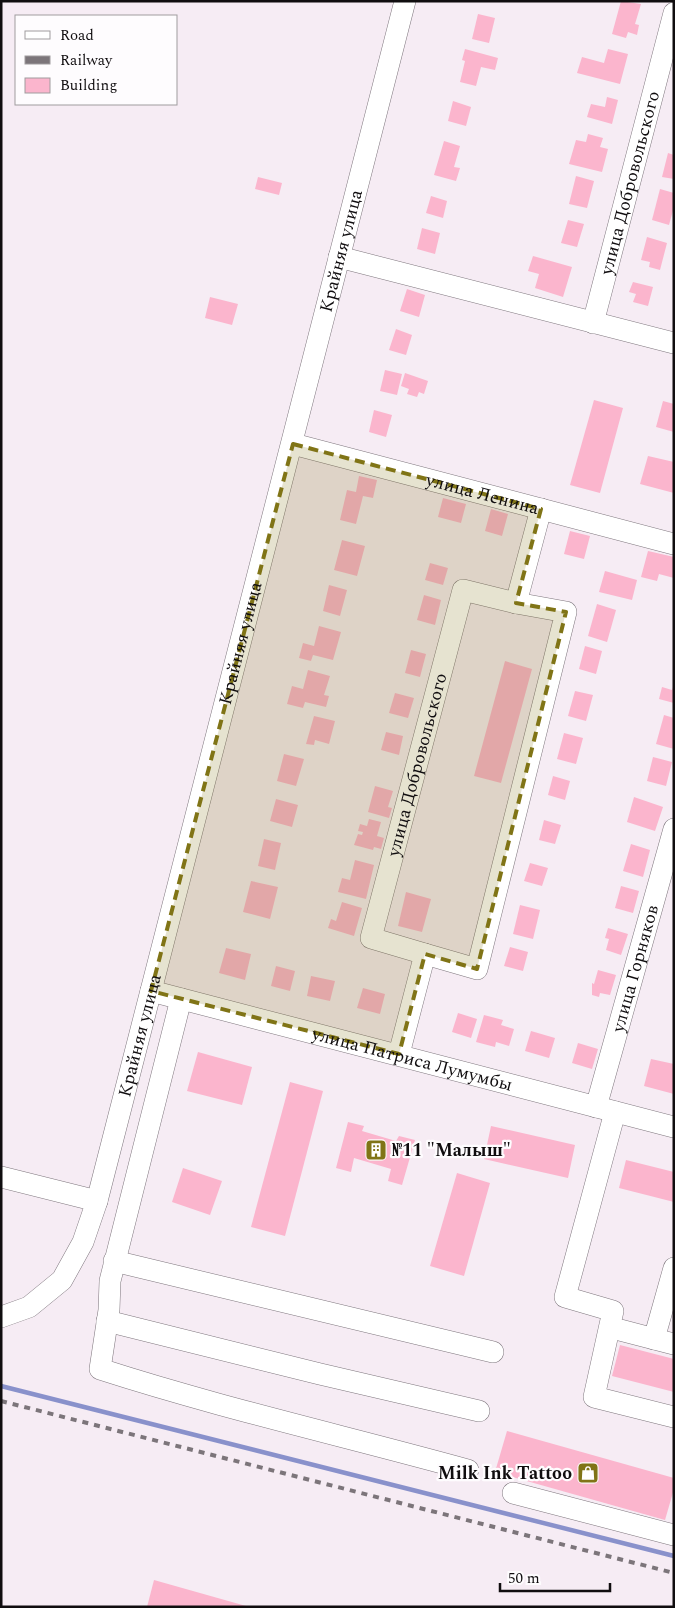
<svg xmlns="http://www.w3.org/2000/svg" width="675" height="1608" viewBox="0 0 675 1608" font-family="Spectral,serif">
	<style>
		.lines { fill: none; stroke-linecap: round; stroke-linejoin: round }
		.stream { stroke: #8991cb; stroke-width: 4.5 }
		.building { fill: #fbb5cd }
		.minor-casing { stroke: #7f777e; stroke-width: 22 }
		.minor { stroke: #fff; stroke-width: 21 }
		.rail { stroke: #7c757a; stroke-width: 4; stroke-dasharray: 6 6; stroke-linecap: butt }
		.marked { fill: #807416; fill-opacity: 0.2; stroke: #807416; stroke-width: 4; stroke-dasharray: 10 6; stroke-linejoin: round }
		.labels { text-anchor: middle; stroke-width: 4.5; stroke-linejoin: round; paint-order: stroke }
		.street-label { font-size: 18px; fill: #100d0f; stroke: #fefcfe }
		.poi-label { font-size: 18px; font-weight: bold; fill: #100d0f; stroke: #fefcfe; text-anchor: start }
	</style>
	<rect width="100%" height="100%" fill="#f6ecf4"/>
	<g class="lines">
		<path class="stream" d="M1,1386L674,1556"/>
	</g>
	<g class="building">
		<path d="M621,1L641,4L635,24L639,25L637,35L628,32L626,38L612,34Z"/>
		<path d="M478,14L495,18L489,43L472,39Z"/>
		<path d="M465,49L498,58L495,70L481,67L476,86L460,82L465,61L462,60Z"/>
		<path d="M608,49L628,54L620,84L577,73L582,57L604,63Z"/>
		<path d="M607,97L618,100L612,124L587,117L591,104L605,107Z"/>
		<path d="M453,101L471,107L466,126L448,121Z"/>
		<path d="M588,134L603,138L600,147L608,149L602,172L569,164L576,140L586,142Z"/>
		<path d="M444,141L460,146L454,167L460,168L456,181L434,175Z"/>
		<path d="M668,153L674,155V179L662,177Z"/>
		<path d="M576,176L594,181L587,208L569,204Z"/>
		<path d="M258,177L282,183L279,195L255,189Z"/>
		<path d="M660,189L674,193V207L669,225L652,220Z"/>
		<path d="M431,196L447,201L443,218L426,213Z"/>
		<path d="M568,220L584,224L577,247L561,243Z"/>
		<path d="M422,228L440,233L435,254L417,249Z"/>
		<path d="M647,237L667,243L660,270L649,267L650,262L641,260Z"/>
		<path d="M533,256L572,267L563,297L535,288L539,274L528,271Z"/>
		<path d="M633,282L653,287L648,306L633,302L636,294L629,292Z"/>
		<path d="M407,289L425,295L419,317L400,311Z"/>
		<path d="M210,297L238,304L232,325L205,318Z"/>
		<path d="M396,329L412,335L406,355L389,350Z"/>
		<path d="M385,370L402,374L397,395L380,391Z"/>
		<path d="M405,373L428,381L424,394L419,392L417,397L407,394L409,389L401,386Z"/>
		<path d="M594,400L623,408L600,493L570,485Z"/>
		<path d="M663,401L674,404V432L656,427Z"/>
		<path d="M374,410L392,415L386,437L369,432Z"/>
		<path d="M648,456L674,462V493L640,484Z"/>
		<path d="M359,476L377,480L373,498L363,496L356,524L340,520L347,490L356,492Z"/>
		<path d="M443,498L466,504L461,523L438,517Z"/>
		<path d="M491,509L508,514L502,536L485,531Z"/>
		<path d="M570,531L590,536L584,559L564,554Z"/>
		<path d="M342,540L365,546L357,576L334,570Z"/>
		<path d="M648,551L674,557V578L659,574L657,581L641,577Z"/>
		<path d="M430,563L448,568L443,585L425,580Z"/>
		<path d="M605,571L637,580L632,600L599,592Z"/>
		<path d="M329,585L347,590L340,616L323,611Z"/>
		<path d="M424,595L441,600L435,625L417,620Z"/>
		<path d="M597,604L616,610L607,642L588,636Z"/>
		<path d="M319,626L341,632L333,660L313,655L311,661L299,658L303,643L314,646Z"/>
		<path d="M585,646L602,651L596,674L579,669Z"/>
		<path d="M411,650L426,654L420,677L405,673Z"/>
		<path d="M505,661L532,669L501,783L474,776Z"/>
		<path d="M308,670L330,676L324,695L329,696L326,707L305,702L303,708L287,704L292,686L303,689Z"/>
		<path d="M674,684V703L659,699L662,687L672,690Z"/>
		<path d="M575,691L593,695L586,721L568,716Z"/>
		<path d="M395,693L414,698L408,718L389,713Z"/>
		<path d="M664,715L674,718V749L656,744Z"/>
		<path d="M314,716L335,721L329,744L315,740L314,745L306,744Z"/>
		<path d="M386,732L403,736L399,755L381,750Z"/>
		<path d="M564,733L583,738L576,764L557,759Z"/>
		<path d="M284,754L304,759L296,786L277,781Z"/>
		<path d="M653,757L672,762L666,786L647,781Z"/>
		<path d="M553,776L570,781L565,800L548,795Z"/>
		<path d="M375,786L393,791L388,807L392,808L389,818L368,812Z"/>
		<path d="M634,797L663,807L655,831L627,822Z"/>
		<path d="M276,799L298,805L292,827L270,821Z"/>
		<path d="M369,819L381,822L377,836L384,838L381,849L374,847L373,850L354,845L358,834L362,835L363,832L358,831L360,824L367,826Z"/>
		<path d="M544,820L561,825L555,844L539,840Z"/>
		<path d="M264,839L281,843L275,870L258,866Z"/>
		<path d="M631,844L650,850L643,877L623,871Z"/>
		<path d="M355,860L374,865L366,899L338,892L342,878L350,880Z"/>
		<path d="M530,863L548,868L542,886L524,881Z"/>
		<path d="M251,881L278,887L270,919L243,912Z"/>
		<path d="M621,886L639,891L633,913L615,908Z"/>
		<path d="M406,892L431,899L422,932L398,926Z"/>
		<path d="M342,902L362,908L354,936L328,928L331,919L336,921Z"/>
		<path d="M520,905L540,910L533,939L513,934Z"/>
		<path d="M608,928L628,934L621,955L606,950L609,939L605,938Z"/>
		<path d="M510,947L528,952L523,971L504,966Z"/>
		<path d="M226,948L251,954L245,980L219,973Z"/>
		<path d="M276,966L295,971L290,991L271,986Z"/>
		<path d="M598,970L616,975L610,995L600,993L599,997L592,995V983L594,984Z"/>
		<path d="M311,976L335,981L330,1001L307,996Z"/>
		<path d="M363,988L385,994L380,1014L357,1008Z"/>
		<path d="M458,1013L477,1019L471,1038L452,1032Z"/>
		<path d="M484,1015L503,1020L501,1025L514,1029L509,1046L496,1042L495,1047L476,1042Z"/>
		<path d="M531,1031L555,1038L549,1058L525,1051Z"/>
		<path d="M578,1043L598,1049L592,1069L572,1063Z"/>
		<path d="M198,1052L252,1067L242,1105L187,1091Z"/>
		<path d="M651,1059L674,1064V1094L644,1086Z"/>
		<path d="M290,1082L323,1091L285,1236L251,1227Z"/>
		<path d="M348,1122L364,1126L362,1131L396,1141L399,1136L415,1140L402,1185L388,1181L391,1169L354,1158L351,1172L336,1168Z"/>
		<path d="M491,1126L575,1145L568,1178L484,1159Z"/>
		<path d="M626,1160L674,1172V1202L619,1188Z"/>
		<path d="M183,1168L222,1181L210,1215L172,1202Z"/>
		<path d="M457,1173L490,1183L464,1276L430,1266Z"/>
		<path d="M620,1345L674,1359V1392L612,1376Z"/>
		<path d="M507,1431L674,1478V1489L665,1520L495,1472Z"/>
		<path d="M154,1580L246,1606V1607H147Z"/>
	</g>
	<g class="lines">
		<g class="minor-casing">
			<g id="minor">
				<path d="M339,257L674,343"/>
				<path id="s1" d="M593,323L674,13"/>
				<path id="s2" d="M293,444L674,544"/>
				<path d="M425,954L477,969L566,612L516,603"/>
				<path id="s3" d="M151,991L674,1127"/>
				<path d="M181,999L110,1281L109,1310L100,1369C221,1408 345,1436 468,1470"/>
				<path id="s4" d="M399,1054L425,954L371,938L463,590L516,603L541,509"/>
				<path id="s5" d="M596,1107L674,829"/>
				<path d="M615,1112L565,1297L613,1311L594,1397L674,1417"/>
				<path d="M1,1177L97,1201"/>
				<path d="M114,1261L493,1352"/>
				<path id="s6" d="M1,1317L29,1307L62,1280L83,1242L97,1201L405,1"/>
				<path d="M107,1321L320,1374L479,1411"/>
				<path d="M620,1330L674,1344"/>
				<path d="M654,1339L674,1268"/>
				<path d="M513,1493L674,1535"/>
			</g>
		</g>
		<use href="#minor" class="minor"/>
		<path class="rail" d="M1,1401L674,1573"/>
	</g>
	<path class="marked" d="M293,444L541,509L516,603L566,612L477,969L425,954L399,1054L151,991Z"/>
	<defs>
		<g id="building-square" transform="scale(1.125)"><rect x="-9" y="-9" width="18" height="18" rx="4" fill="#807416" stroke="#fefcfe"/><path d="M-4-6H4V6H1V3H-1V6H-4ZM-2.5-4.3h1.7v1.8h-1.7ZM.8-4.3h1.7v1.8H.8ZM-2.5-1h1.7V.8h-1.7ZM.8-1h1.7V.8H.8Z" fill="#fff"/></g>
		<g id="shop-square" transform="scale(1.125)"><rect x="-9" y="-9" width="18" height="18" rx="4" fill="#807416" stroke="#fefcfe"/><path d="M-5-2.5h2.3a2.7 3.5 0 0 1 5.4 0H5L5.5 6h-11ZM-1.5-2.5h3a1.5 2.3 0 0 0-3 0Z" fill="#fff"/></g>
	</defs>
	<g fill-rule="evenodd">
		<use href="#building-square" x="376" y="1150"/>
		<use href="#shop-square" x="588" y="1473"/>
	</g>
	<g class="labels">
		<g class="street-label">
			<text dy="6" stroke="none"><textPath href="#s1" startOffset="145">улица Добровольского</textPath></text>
			<text dy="6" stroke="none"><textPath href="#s6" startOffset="1140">Крайняя улица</textPath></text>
			<text dy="6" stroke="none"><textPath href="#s2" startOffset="196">улица Ленина</textPath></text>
			<text dy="6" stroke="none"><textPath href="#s6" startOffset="735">Крайняя улица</textPath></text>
			<text dy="6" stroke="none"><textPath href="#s4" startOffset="339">улица Добровольского</textPath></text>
			<text dy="6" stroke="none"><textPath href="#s5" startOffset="144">улица Горняков</textPath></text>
			<text dy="6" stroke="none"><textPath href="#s6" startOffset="330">Крайняя улица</textPath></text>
			<text dy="6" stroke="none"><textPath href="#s3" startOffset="270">улица Патриса Лумумбы</textPath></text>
		</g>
		<g class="poi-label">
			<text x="392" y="1156">№11 "Малыш"</text>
			<text x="572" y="1479" text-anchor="end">Milk Ink Tattoo</text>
		</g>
	</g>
	<rect width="675" height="1608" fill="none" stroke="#100d0f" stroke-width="5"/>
	<rect x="15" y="15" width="162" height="90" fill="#fefcfe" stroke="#9f9c9e"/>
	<rect x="25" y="31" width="25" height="8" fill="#ffffff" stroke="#9f9c9e"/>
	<text x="60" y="40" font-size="15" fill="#100d0f">Road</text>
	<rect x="25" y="56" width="25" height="8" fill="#7c757a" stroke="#9f9c9e"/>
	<text x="60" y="65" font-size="15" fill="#100d0f">Railway</text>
	<rect x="25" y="78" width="25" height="15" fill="#fbb5cd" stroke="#9f9c9e"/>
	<text x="60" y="90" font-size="15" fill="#100d0f">Building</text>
	<path d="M500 1583v8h110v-8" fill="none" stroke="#100d0f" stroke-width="2.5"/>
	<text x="508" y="1583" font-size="15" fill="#100d0f" stroke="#fefcfe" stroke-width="4" paint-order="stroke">50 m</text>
</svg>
